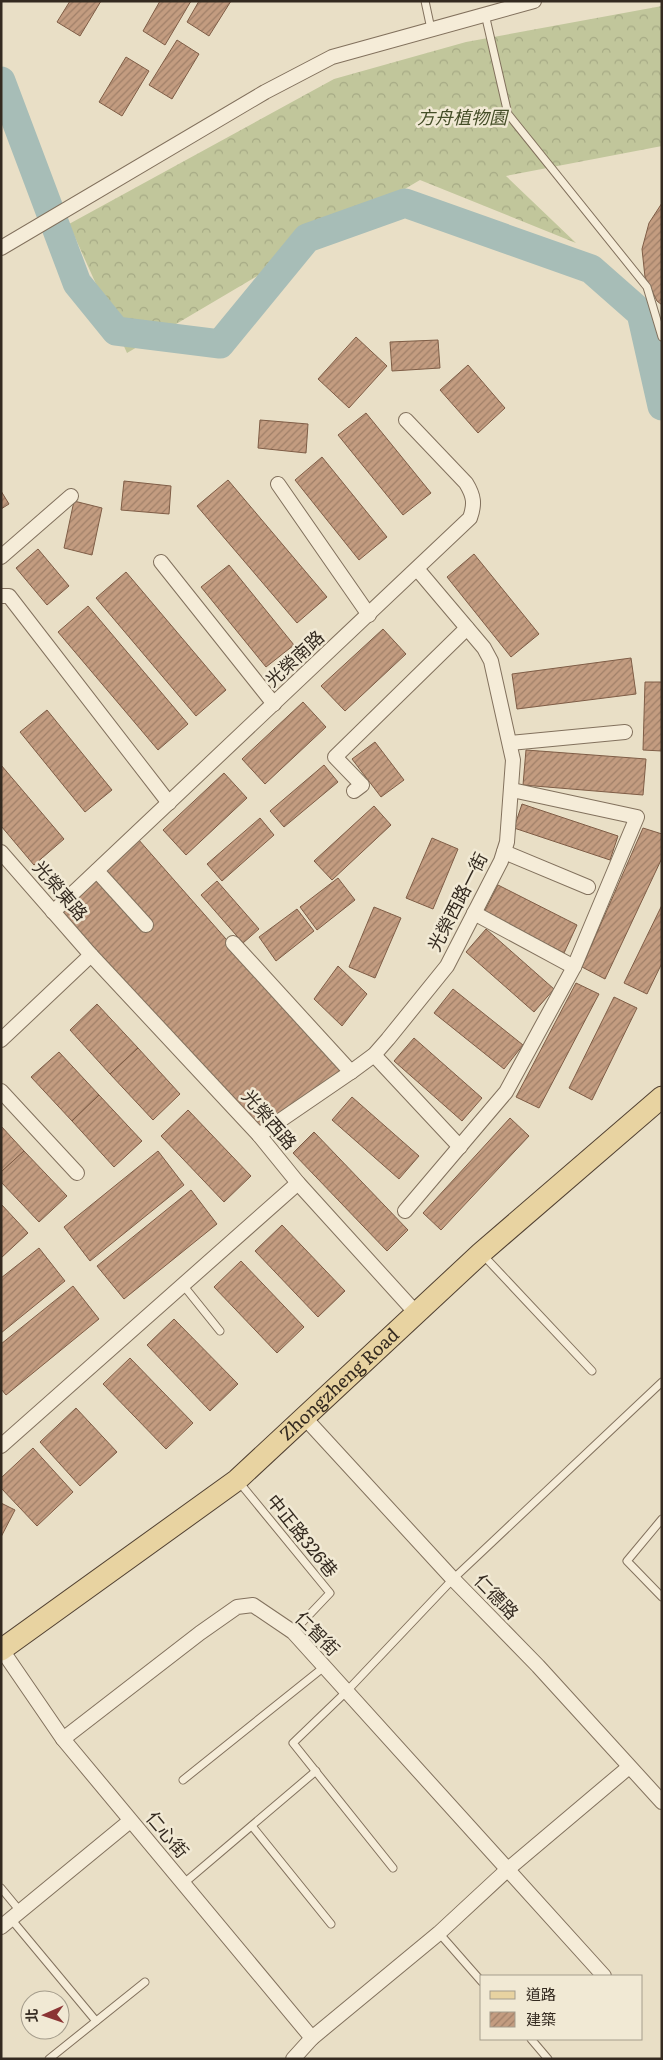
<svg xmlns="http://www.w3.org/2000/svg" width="663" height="2060" viewBox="0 0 663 2060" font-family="Literata,'Noto Sans TC',serif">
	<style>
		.forest { fill: url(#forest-crowns) }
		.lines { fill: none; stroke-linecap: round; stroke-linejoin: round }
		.river { stroke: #a7bdb7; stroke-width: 29 }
		.building { fill: url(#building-hatch); stroke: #7f5d46 }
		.lane-casing { stroke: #82715d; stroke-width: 9 }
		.street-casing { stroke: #82715d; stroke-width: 16 }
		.primary-casing { stroke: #514031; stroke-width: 23 }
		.lane { stroke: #f5ecd8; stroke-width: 7 }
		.street { stroke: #f5ecd8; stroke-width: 14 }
		.primary { stroke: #e8d3a1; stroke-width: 21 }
		.labels { text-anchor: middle; stroke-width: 5; stroke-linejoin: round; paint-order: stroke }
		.park-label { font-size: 18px; font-style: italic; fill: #454e28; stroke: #f1e9d4 }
		.street-label { font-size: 18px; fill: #342a20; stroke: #f1e9d4 }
	</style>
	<defs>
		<pattern id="forest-crowns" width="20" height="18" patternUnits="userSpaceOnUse" patternTransform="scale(1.25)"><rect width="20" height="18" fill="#c1c69b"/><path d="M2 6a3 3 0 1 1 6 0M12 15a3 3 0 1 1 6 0" fill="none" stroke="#a6aa85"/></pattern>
		<pattern id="building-hatch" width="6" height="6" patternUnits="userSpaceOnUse" patternTransform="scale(1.25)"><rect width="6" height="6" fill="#c39c80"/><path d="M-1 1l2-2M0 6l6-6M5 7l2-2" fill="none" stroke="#9f7f68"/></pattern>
	</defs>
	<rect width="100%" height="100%" fill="#e9dfc6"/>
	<path class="forest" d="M662,6V146L506,176L576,243L420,180L127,353L69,224L334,79L466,42Z"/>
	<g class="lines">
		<path class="river" d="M1,81L77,283L116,331L220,344L307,238L405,203L591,269L641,313L662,406"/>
	</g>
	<g class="building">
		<path d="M70,1H101L80,36L57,22Z"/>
		<path d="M160,1H191L165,45L143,31Z"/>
		<path d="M199,1H231L209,36L187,22Z"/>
		<path d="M177,40L199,54L172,99L149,85Z"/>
		<path d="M126,57L149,71L122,116L99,102Z"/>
		<path d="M662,203V305L657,301L645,277L642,249L649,223Z"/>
		<path d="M356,337L387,366L349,408L318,379Z"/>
		<path d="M438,340L440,368L392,371L390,342Z"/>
		<path d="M468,365L505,408L478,433L440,390Z"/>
		<path d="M366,413L431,493L403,515L338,435Z"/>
		<path d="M260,420L308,424L306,453L258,448Z"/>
		<path d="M322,457L387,537L359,560L295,480Z"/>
		<path d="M228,480L327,597L297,623L197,506Z"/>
		<path d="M124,481L171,486L169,514L121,510Z"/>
		<path d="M1,491L9,504L1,509Z"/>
		<path d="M74,501L102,508L92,555L64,548Z"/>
		<path d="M38,549L69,586L47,605L16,568Z"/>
		<path d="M474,554L539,634L511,657L447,577Z"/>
		<path d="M229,565L294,645L266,667L201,587Z"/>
		<path d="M126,572L226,690L196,716L96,598Z"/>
		<path d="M88,606L188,724L158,750L58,632Z"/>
		<path d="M383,629L406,654L345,711L321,686Z"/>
		<path d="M631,658L636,694L517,709L512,674Z"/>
		<path d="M645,682H662V751L643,750Z"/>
		<path d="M303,702L326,727L265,784L242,759Z"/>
		<path d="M47,710L112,790L85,812L20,732Z"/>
		<path d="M375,742L404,780L381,797L352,759Z"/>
		<path d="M526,750L646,759L643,795L523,785Z"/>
		<path d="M1,765L64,839L34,865L1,826Z"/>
		<path d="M324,765L338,782L284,827L270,811Z"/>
		<path d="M224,773L247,798L186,855L163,830Z"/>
		<path d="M522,804L618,836L610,860L514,828Z"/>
		<path d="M374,806L391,825L332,880L314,861Z"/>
		<path d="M260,818L274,835L222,881L207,864Z"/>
		<path d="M643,828L662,834V858L605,979L582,967Z"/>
		<path d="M432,838L458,849L433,909L406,898Z"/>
		<path d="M138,839L343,1072L260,1127L60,913Z"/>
		<path d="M338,878L355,900L317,930L300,907Z"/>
		<path d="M217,881L259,929L243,943L201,895Z"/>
		<path d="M498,885L577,925L564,953L484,912Z"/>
		<path d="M662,905V963L647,994L624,983Z"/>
		<path d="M374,907L401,918L375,978L349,967Z"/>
		<path d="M297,909L314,931L276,961L259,937Z"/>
		<path d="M486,929L554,989L534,1012L466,952Z"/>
		<path d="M338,966L367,994L342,1026L314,999Z"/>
		<path d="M576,983L599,994L539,1108L516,1097Z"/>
		<path d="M453,989L523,1045L504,1069L434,1013Z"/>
		<path d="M614,997L637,1008L592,1100L569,1088Z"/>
		<path d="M97,1004L138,1048L110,1074L70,1030Z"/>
		<path d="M414,1038L482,1098L462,1121L394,1061Z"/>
		<path d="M138,1048L180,1094L153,1120L110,1074Z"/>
		<path d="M59,1052L99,1095L72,1121L31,1077Z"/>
		<path d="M99,1095L142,1141L114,1167L72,1121Z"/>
		<path d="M352,1097L419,1156L399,1179L332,1120Z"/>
		<path d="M188,1110L251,1176L224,1202L161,1136Z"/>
		<path d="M510,1118L529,1136L441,1230L423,1213Z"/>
		<path d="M1,1126L24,1151L1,1172Z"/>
		<path d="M314,1132L408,1230L387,1251L293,1153Z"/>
		<path d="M24,1151L67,1196L39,1222L1,1182V1172Z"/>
		<path d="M158,1151L184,1185L90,1261L64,1227Z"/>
		<path d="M191,1190L217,1224L124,1299L97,1266Z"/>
		<path d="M1,1204L28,1233L1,1258Z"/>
		<path d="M282,1225L345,1291L318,1317L255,1251Z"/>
		<path d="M39,1248L65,1281L1,1333V1278Z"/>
		<path d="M241,1261L304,1327L277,1353L214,1287Z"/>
		<path d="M73,1286L99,1319L6,1395L1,1389V1344Z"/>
		<path d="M174,1319L238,1384L210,1411L147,1345Z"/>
		<path d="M130,1358L193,1423L166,1449L103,1384Z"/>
		<path d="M76,1408L117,1452L80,1486L40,1442Z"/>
		<path d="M33,1448L73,1492L37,1526L1,1488V1478Z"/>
		<path d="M1,1503L15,1510L1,1537Z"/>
	</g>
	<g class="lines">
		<g class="lane-casing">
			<g id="lane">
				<path d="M425,1L431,29"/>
				<path d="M485,14L508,114L647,287L662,337"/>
				<path d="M483,1255L592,1371"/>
				<path d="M183,1285L220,1331"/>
				<path d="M239,1482L330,1593L293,1632"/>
				<path d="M662,1519L627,1561L662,1597"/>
				<path d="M183,1780L324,1667"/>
				<path d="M252,1826L331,1924"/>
				<path d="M393,1868L293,1743L346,1692L453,1579L662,1382"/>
				<path d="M183,1884L316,1771"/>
				<path d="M1,1888L20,1911"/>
				<path d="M11,1919L96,2021"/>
				<path d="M439,1933L482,1982"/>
				<path d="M531,2039L548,2059"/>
				<path d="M49,2059L145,1982"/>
			</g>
		</g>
		<g class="street-casing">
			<g id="street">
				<path d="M1,248L265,92L332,57L534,1"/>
				<path d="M278,484L369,615"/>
				<path d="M1,557L71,496"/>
				<path d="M161,562L274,704"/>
				<path d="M1,596H9L169,803"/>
				<path d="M510,743L625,732"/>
				<path d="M354,791L362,785L335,757L467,628"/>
				<path d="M1,852L91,955L259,1135L298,1183L416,1313"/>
				<path d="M504,852L588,887"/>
				<path d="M97,871L146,925"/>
				<path d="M53,912L470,518C475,504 474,496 466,483L406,420"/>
				<path d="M474,913L574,967"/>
				<path d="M233,943L351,1072"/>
				<path d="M1,1040L91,955"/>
				<path d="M374,1055L460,1147"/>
				<path d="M1,1091L77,1173"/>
				<path d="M259,1135L351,1072L374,1055L388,1039L447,966L501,861L507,842L513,760L491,661L484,648L418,570"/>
				<path d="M405,1211L506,1092L574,967L637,817L512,790"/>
				<path d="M305,1418L453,1579L538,1666L662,1802"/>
				<path d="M1,1446L298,1183"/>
				<path d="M2,1650L63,1739L312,2038"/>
				<path d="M63,1739L200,1633L237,1607L253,1605L293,1632L604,1976"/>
				<path d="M1,1927L130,1821"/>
				<path d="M293,2059L312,2038L439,1933L507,1870L629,1767"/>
			</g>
		</g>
		<g class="primary-casing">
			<g id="primary">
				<path id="s1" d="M1,1650L237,1480L481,1253L662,1097"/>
			</g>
		</g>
		<use href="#lane" class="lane"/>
		<use href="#street" class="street"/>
		<use href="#primary" class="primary"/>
	</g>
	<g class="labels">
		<g class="park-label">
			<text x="462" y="124">方舟植物園</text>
		</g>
		<g class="street-label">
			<text transform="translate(295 659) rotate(-43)" y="6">光榮南路</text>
			<text transform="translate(60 891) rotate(49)" y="6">光榮東路</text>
			<text transform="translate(458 902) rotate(-63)" y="6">光榮西路一街</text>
			<text transform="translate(269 1120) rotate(49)" y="6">光榮西路</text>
			<text dy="6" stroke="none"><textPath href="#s1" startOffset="431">Zhongzheng Road</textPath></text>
			<text transform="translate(302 1536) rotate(51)" y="6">中正路326巷</text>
			<text transform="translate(496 1597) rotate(46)" y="6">仁德路</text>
			<text transform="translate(317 1634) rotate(45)" y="6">仁智街</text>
			<text transform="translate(167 1835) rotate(50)" y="6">仁心街</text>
		</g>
	</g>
	<rect width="663" height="2060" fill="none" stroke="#342a20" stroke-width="5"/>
	<rect x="480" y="1975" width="162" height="65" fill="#f1e9d4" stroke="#a59d8c"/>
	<rect x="490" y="1991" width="25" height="8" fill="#e8d3a1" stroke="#a59d8c"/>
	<text x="526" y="2000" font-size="15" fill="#342a20">道路</text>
	<rect x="490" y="2012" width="25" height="15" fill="url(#building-hatch)" stroke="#a59d8c"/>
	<text x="526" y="2025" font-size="15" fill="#342a20">建築</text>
	<g transform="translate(45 2015) rotate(268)"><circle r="24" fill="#f1e9d4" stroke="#a59d8c"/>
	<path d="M0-4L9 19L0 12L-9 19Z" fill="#8b3434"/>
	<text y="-8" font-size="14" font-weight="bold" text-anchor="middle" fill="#342a20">北</text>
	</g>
</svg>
